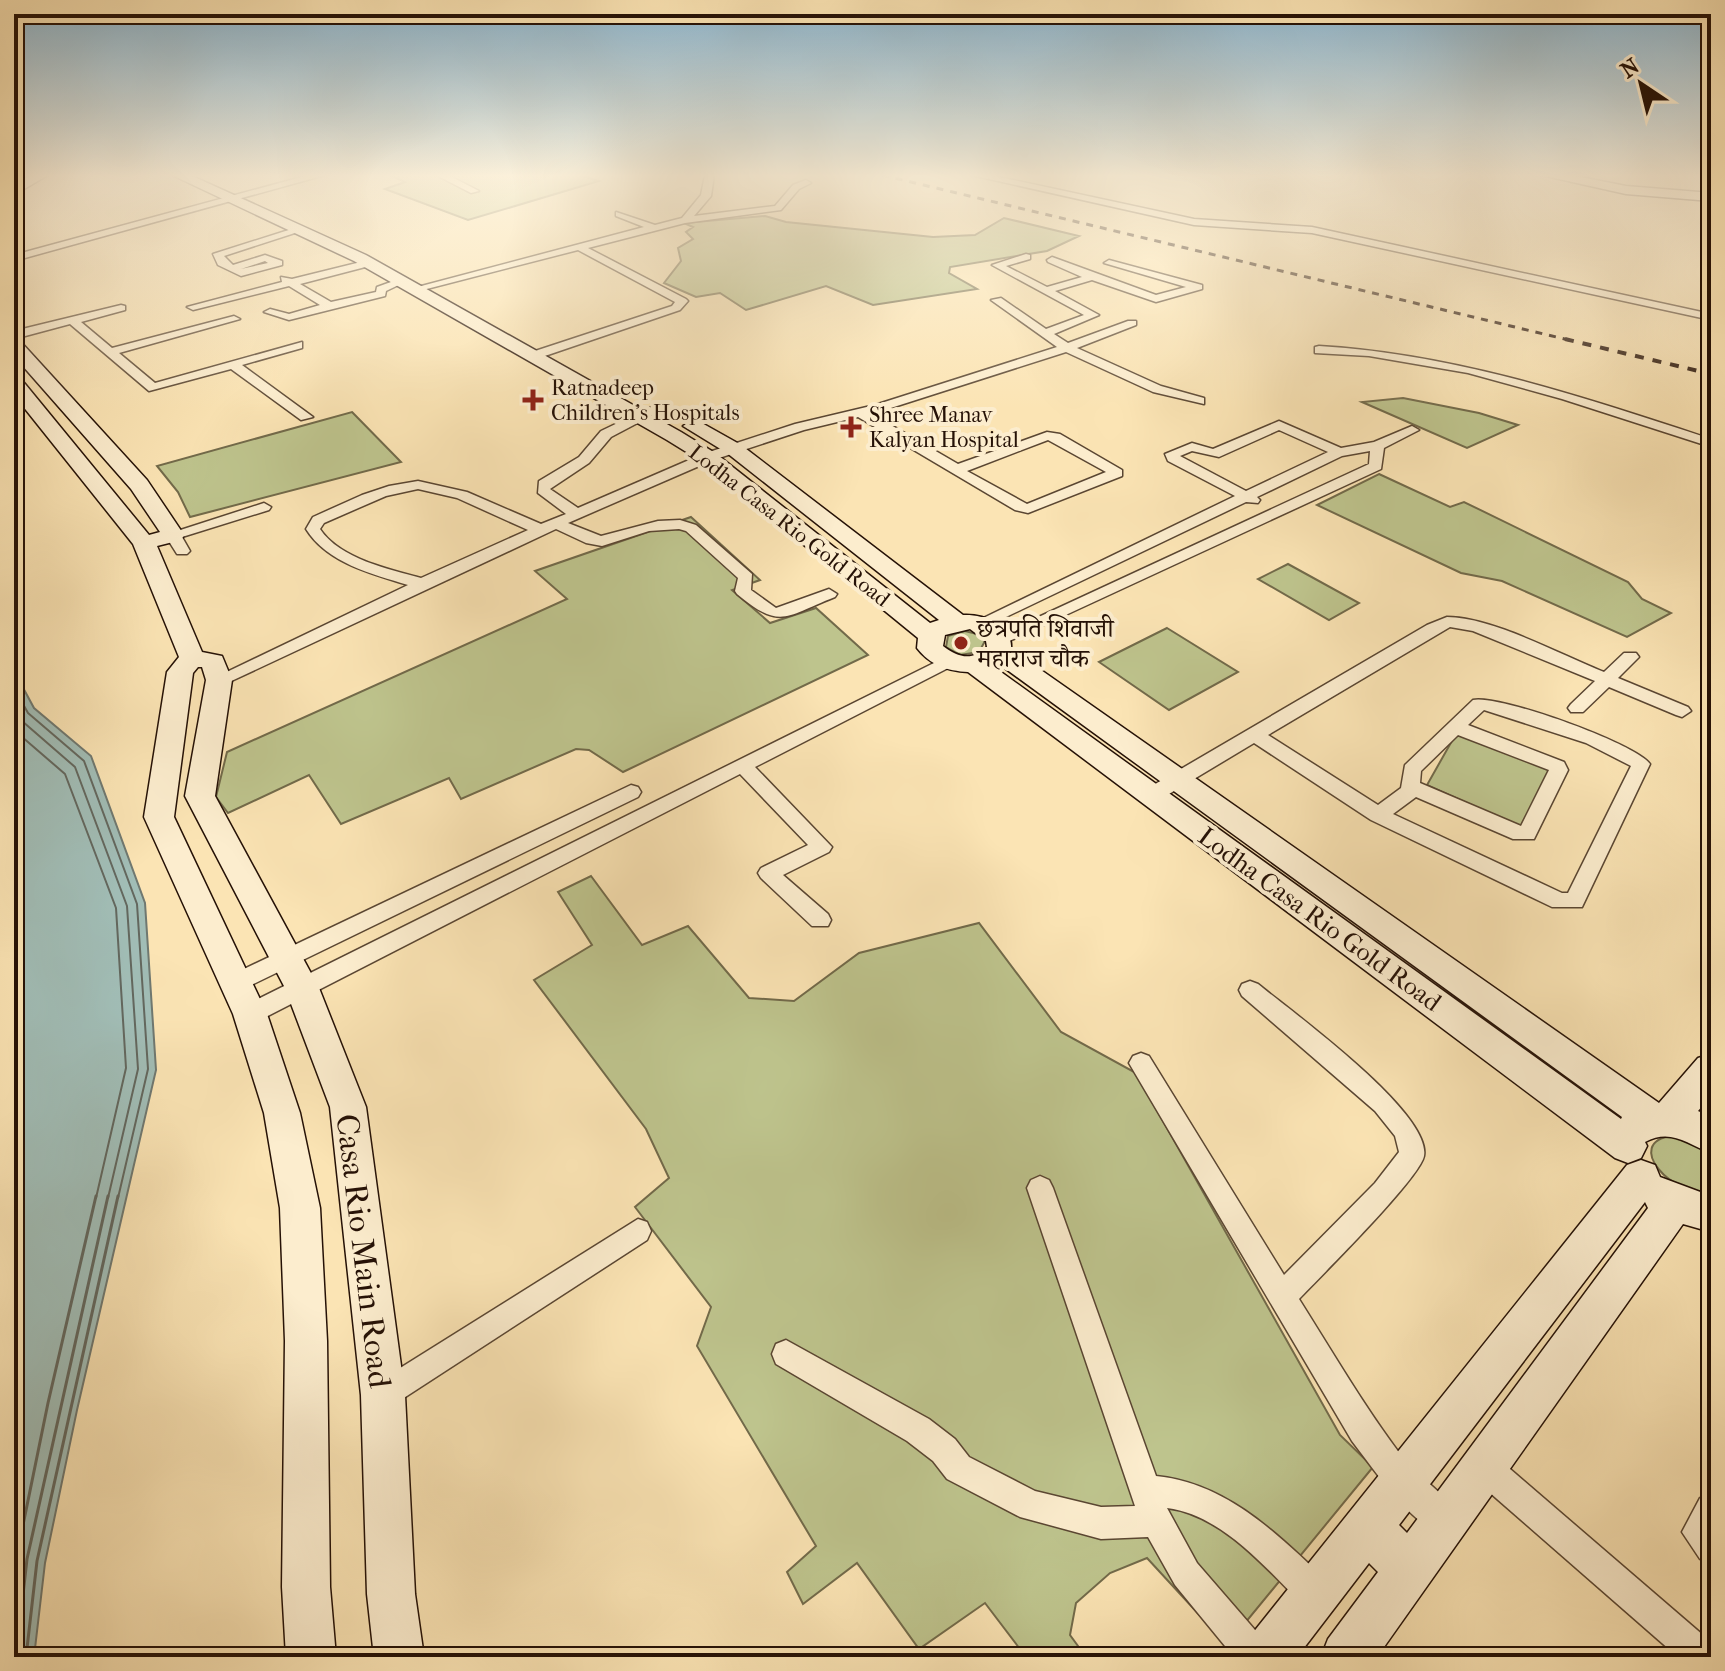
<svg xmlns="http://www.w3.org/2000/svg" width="1725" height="1671" viewBox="0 0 1725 1671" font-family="'IM FELL French Canon','Noto Serif Devanagari',serif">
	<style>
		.green { fill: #bec48d; stroke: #726a4a; stroke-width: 2 }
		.water { fill: #a1bdb6; stroke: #6f7870; stroke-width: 2 }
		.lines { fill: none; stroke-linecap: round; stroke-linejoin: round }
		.shore-far1 { stroke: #63675e; stroke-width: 2 }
		.shore { stroke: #63675e; stroke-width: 3 }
		.street-casing { stroke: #5a4632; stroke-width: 3 }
		.secondary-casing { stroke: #251106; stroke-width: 3 }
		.street { fill: #fcedce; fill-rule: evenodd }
		.secondary { fill: #fcedce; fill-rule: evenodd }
		.rail-far1 { stroke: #251106; stroke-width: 3; stroke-dasharray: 7 7; stroke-linecap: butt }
		.rail { stroke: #251106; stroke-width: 4; stroke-dasharray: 9 9; stroke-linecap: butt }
		.poi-dot { fill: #8f2418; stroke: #fcedce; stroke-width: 3 }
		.labels { text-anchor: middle; stroke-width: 8; stroke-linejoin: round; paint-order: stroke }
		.far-poi-label { font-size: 22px; fill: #251106; stroke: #fcedce; text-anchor: start }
		.far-street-label { font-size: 22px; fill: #251106; stroke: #fcedce }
		.poi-label { font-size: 26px; fill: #251106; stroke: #fcedce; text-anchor: start }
		.street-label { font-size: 26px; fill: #251106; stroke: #fcedce }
		.near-street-label { font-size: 32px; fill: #251106; stroke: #fcedce }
	</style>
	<rect width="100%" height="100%" fill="#fbe4b4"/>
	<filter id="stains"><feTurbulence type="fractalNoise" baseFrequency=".0025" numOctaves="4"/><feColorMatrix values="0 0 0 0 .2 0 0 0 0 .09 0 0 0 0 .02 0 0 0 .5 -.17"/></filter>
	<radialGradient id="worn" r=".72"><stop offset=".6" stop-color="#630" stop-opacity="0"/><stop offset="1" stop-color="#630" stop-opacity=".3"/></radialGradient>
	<g class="green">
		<path d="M390,175H580L599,181L468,220L385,189L405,182Z"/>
		<path d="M765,216L786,222L933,237L975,235L1004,218L1079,236L1047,251L950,267L949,273L977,289L873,305L826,286L746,310L720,293L696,297L664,283L681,261L678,248L693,239L686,232L693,227L684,223Z"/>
		<path d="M1403,398L1479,413L1518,425L1467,448L1362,402Z"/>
		<path d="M352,412L401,462L190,517L178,492L157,466Z"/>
		<path d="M1379,474L1450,507L1464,502L1628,582L1642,599L1671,613L1627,637L1502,581L1461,573L1317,505Z"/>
		<path d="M691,517L760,580L732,590L770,623L816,608L868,655L623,772L589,750L576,749L461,799L449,778L341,824L309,775L228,813L216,797L227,752L567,599L535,571Z"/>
		<path d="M1288,564L1359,603L1329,620L1258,579Z"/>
		<path d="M1167,628L1238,672L1169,710L1099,662Z"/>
		<path d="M965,631L977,634L985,641L979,652L960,655L946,647L948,636Z"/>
		<path d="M1457,732L1554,768L1522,828L1427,785Z"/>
		<path d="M591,876L642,945L688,926L749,998L794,1001L859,953L979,923L1061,1032L1136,1073L1340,1435L1373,1467L1227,1645L1147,1558L1110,1573L1076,1603L1070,1635L1086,1657H1026L985,1603L919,1649L857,1563L803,1604L787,1572L816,1546L697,1346L711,1307L635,1207L669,1178L646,1129L534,980L592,945L558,892Z"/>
		<path d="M1672,1136L1694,1143L1711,1157V1190C1673,1200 1622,1142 1672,1136Z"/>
	</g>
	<path class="water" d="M14,671L34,708L91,756L145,903L156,1070L77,1410L45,1563L34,1657H14Z"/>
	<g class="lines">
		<g class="shore-far1">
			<path d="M14,688L28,713L84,761L137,904L148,1069L118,1198"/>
			<path d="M14,709L22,721L75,767L127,906L138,1069L108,1198"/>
			<path d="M14,730L65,774L116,908L126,1068L96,1198"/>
		</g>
		<g class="shore">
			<path d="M14,1569L48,1403L96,1196"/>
			<path d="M16,1657L27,1559L108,1196"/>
			<path d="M26,1657L37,1561L118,1196"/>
		</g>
		<g class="street-casing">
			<g id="street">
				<path d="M309,175H325L14,261V255Z"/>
				<path d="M436,175H448L479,191L471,193Z"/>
				<path d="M705,175H714L711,196L694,216L775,206L793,185L806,180L811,183L799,189L781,210L685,223L588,248L686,299L688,301L680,310L533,360L527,356L529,353L672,306L675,302L578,250L415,292L410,289L644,227L616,216V212L655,225L682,218L701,195Z"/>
				<path d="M971,175H990L1194,219L1312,227L1711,314V320L1312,233L1194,225Z"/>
				<path d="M295,228L304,230L224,256L233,265L265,255L282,261V265L241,276L218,265L213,254ZM265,261L268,263L241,269Z"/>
				<path d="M1026,254L1030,255V259L1006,266L1047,287L1082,277L1048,262L1047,260L1052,257L1156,295L1186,287L1104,263L1109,260L1202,285V289L1156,302L1092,280L1055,291L1099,315L1054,334L1068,343L1128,321H1136V325L1077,348L1161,386L1204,398V404L1153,392L1066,352L872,414L958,464L1047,432L1060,434L1122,470V476L1028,513L1015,510L858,417L804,430L713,460L568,523L601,536L658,521L680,520L696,525L752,574L751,590L776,608L829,589L837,594L835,597C786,616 781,631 737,594L735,591L738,578L686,531L679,529L649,531L602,546L586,543L556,529L225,684L219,685L210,680L408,585C372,574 327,563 306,529L313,517L362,495L389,486L418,481L467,492L541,524L566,514L538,493L539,481L579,457L601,431L655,405L666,408L611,437L589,463L550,489L578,508L703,454L795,424L875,405L1057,347L991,300L1001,298L1046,329L1084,315L992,265ZM1048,440L1106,472L1027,504L967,471ZM418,489L457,498L528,530L421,578C389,569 340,559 320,529L324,523L386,496Z"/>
				<path d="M369,260L374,263L373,265L300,284L331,302L376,292L377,287L402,278L407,281L386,291L385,296L289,320L264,312L270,309L289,314L320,305L289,286L193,310L187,307L282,282L281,277L292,279Z"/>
				<path d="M121,305L125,306V310L81,322L112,348L234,316L240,319L119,353L155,383L302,342V348L242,365L313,417L301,420L231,369L149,391L70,324L14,339V331Z"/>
				<path d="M1319,346C1456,354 1582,397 1711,439V447L1562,399L1468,373L1369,356L1315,353V347Z"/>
				<path d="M1279,421L1341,448L1374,442L1412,426L1419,430L1384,448L1381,469L1005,643H993L991,639L1369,464L1370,451L1342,456L1257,497L1260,500L1258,503L1246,502L985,627H973L971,624L1235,496L1168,461L1165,454L1192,443L1213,449ZM1279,430L1328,452L1246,491L1180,456L1192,451L1219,457Z"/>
				<path d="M264,503L271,507L269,510L182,537L190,551L187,554H177L165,535Z"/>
				<path d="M1447,617C1492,617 1561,655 1604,672L1624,653H1636L1639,657L1618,678L1688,707L1691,711L1682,717L1676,715L1609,687L1583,712H1571L1568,708L1571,704L1595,681L1473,631L1450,627L1268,735L1378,805L1401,788L1405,765L1473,700C1497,694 1635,743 1650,764L1582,907H1552L1371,820L1254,743L1159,800L1152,802L1142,795L1145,790L1427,625ZM1484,710L1586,743L1631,766L1568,893H1562L1393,814L1416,797L1513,839H1534L1568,770L1564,762L1468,725ZM1458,735L1549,770L1521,826L1420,783L1421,771Z"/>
				<path d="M948,656L954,657L957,661L954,665L755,767L832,847L829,852L783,875L828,914L831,920L828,926H812L761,878L758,873L761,868L808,845L740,774L258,1021L250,1023L242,1021L239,1014L242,1007Z"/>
				<path d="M631,785L638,787L641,792L638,797L243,989L235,992L227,989L224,983L227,977Z"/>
				<path d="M1250,981L1258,984C1292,1012 1432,1113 1424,1156C1420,1178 1320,1277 1299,1299C1333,1353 1365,1408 1403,1458C1420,1480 1450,1495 1461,1521L1456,1532L1445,1537C1408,1521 1376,1472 1352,1441L1129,1063L1133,1056L1141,1053L1149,1056L1284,1275L1375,1183L1399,1152L1395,1136L1375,1111L1242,996L1239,990L1242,984Z"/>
				<path d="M1040,1176L1049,1180L1053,1188L1156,1476C1227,1483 1277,1534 1327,1581L1331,1593L1327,1605L1315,1609L1303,1605C1266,1568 1222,1515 1167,1508L1197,1563L1268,1645L1273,1657H1234L1175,1585L1148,1537L1101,1539L1020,1517L947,1479L933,1461L907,1441L776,1364L772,1354L776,1344L786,1340L929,1419L955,1439L969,1457L1035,1491L1101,1507L1135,1506L1027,1188L1031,1180Z"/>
				<path d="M638,1219L647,1222L651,1231L647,1240L393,1405L383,1410L373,1405L368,1395L373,1385Z"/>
				<path d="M1484,1452L1495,1456L1711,1642V1657H1678L1473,1478L1469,1467L1473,1456Z"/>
				<path d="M1711,1493V1564L1700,1559L1682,1532L1700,1498Z"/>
			</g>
		</g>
		<g class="secondary-casing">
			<g id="secondary">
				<path d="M31,175H48L14,195V185Z"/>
				<path d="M172,175H190L366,255L681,432L715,453L930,623L939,620L727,453L683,426L693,420L700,422L741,445L963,615C984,614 1013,625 1011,649L1659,1103L1698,1058L1711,1054V1096L1698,1111L1711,1117V1153C1687,1144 1671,1128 1645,1142L1647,1146L1641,1158L1628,1163L1615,1158L968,672C947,671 930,665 917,648L918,638L701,461L667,440L354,261ZM970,629L986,641L987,647C973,661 958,658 943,646L945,635ZM999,664L1622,1117L1621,1119L994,667Z"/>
				<path d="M1541,175H1571L1626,186L1711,193V201L1626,194Z"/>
				<path d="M14,340L20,341L147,480L184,535L181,540L157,546L202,652L222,656L232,680L215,796L319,988L366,1107L405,1395L415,1594L424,1657H374L367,1594L361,1395L330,1107L285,988L185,796L206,680L202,667H198L193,673L174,817L267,1014L300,1113L320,1208L327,1341L330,1587L336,1657H286L282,1587L285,1341L280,1208L264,1113L233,1014L144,817L167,672L179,657L133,544L14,395V377L21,379L149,535L160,532L131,489L14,356Z"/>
				<path d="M1641,1160L1655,1165L1660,1177L1711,1196V1232L1683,1224L1377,1657H1321L1328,1639L1378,1572L1369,1563L1297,1657H1241L1248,1639L1627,1165ZM1645,1202L1648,1208L1407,1533L1399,1525Z"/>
			</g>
		</g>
		<use href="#street" class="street"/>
		<use href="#secondary" class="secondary"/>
		<path class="rail-far1" d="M882,175L1573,341"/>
		<path class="rail" d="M1565,339L1711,374"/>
	</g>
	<linearGradient id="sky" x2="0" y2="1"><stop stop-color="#8bb8d4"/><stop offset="0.43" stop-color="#fdf3dd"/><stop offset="1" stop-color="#fdf3dd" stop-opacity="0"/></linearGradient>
	<rect width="1725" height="409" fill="url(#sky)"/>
	<g class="poi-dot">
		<path d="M529 388h8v8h8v8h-8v8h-8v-8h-8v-8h8z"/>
		<path d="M847 415h8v8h8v8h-8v8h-8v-8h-8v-8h8z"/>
		<circle cx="961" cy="643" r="8"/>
	</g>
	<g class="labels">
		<g class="far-poi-label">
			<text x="551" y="395">Ratnadeep<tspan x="551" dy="25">Children's Hospitals</tspan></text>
			<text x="869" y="422">Shree Manav<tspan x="869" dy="25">Kalyan Hospital</tspan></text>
		</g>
		<g class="far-street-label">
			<text transform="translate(790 525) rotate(38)" y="8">Lodha Casa Rio Gold Road</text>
		</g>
		<g class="poi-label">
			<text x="977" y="637">छत्रपति शिवाजी<tspan x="977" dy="30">महाराज चौक</tspan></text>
		</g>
		<g class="street-label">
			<text transform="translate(1320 919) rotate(36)" y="9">Lodha Casa Rio Gold Road</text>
		</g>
		<g class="near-street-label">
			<text transform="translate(364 1251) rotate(83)" y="11">Casa Rio Main Road</text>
		</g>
	</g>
	<rect width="1725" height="1671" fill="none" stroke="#fbe4b4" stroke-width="48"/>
	<rect x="16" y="16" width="1693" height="1639" fill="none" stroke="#251106" stroke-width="4"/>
	<rect x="24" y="24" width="1677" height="1623" fill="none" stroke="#251106" stroke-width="2"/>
	<g transform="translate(1641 84) rotate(325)" stroke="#fcedce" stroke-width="6" paint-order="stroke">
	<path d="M0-6L14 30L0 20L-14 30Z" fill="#251106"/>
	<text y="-12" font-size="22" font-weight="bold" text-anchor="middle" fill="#251106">N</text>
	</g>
	<rect width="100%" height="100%" filter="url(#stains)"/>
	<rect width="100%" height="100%" fill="url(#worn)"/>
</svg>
